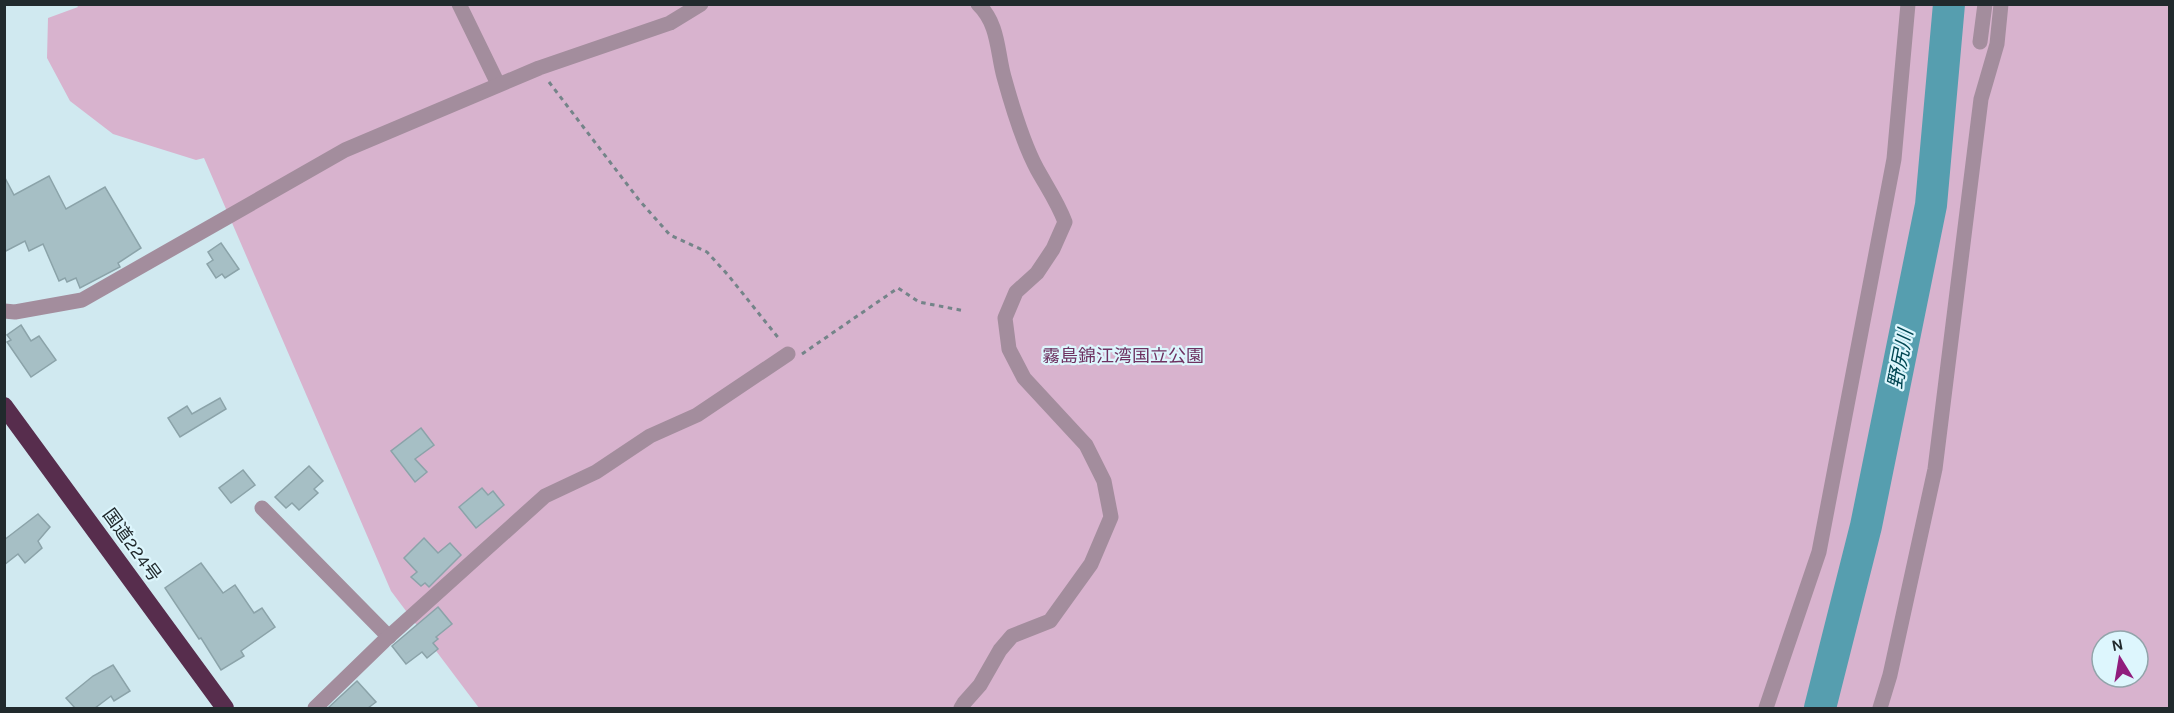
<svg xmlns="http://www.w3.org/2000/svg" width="2174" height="713" viewBox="0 0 2174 713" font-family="Karla,'Noto Sans JP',sans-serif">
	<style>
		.green { fill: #d8b3ce; fill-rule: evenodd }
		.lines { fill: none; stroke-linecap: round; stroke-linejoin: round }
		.river { stroke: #569eaf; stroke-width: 32 }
		.building { fill: #a6bfc5; stroke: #8ba3a9; stroke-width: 1.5 }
		.path { stroke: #748489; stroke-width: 3; stroke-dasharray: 4.5 4.5; stroke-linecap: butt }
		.minor { stroke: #a38d9d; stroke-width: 15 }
		.highway { stroke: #572d4d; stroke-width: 18 }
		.labels { text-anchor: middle; stroke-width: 4.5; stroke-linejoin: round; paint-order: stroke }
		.park-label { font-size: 18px; fill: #6e3261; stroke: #ddf6fd }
		.street-label { font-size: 18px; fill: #212a2d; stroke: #ddf6fd }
		.water-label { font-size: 20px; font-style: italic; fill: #004652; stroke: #ddf6fd }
	</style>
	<rect width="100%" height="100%" fill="#d0e9f0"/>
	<path class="green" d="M76,4L2169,5V708H479L391,591L204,158L196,160L113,134L70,101L47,58L48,18L78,7ZM2102,641H2138V677H2102Z"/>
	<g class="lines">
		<path class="river" d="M1820,708L1866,526L1931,205L1949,4"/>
	</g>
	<g class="building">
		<path d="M4,176L14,195L49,176L66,209L105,187L141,248L118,263L120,267L80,288L76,278L67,282L65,278L59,281L43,244L29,251L25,241L4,252Z"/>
		<path d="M221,243L239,269L225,278L222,274L216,278L207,264L213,260L208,252Z"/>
		<path d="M21,325L31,341L39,336L56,360L31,377L7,342L11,340L7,335Z"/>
		<path d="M220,398L226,409L180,437L168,418L187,406L192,414Z"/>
		<path d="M421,428L434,445L415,459L427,472L415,482L391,451Z"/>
		<path d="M309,466L323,481L314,489L318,493L299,510L292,503L286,508L275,497Z"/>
		<path d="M243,470L255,485L231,503L219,488Z"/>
		<path d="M482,488L488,495L493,491L504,505L476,528L459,507Z"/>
		<path d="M38,514L50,527L38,541L42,548L25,563L18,554L4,565V540Z"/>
		<path d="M424,538L438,553L450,543L461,555L429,587L425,583L421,586L411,577L417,572L404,558Z"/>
		<path d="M201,563L223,593L235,585L254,613L262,608L275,627L241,651L244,656L221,670L201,638L199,639L165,588Z"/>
		<path d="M438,607L452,624L436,637L438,639L433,643L438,649L427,658L422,652L406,664L392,646Z"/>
		<path d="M113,665L130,691L114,701L111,696L95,708H75L66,698L93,676Z"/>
		<path d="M357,681L376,702L368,708H328Z"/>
	</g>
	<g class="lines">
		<g class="path">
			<path d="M549,82L639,200L670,235L707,252L728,275L780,340"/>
			<path d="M802,354L898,288L919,302L965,311"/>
		</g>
		<g class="minor">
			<path d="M459,4L498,84"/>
			<path d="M1980,42L1985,4"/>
			<path d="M4,311L15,312L82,300L345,150L539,68L670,23L701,4"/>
			<path d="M262,508L389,637"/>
			<path d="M315,708L384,641L545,496L596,472L650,436L697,415L788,354"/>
			<path d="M961,708L964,703L980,685L1000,650L1012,636L1050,621L1091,564L1111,517L1104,481L1086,445L1024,378L1009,349L1005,318L1016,292L1037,273L1053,249L1065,222C1058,203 1047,187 1037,169C1023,143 1012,106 1004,77C997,52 999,24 978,4"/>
			<path d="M1766,708L1819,552L1894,159L1908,4"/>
			<path d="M1880,708L1890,675L1935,469L1981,99L1997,44L2001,4"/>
		</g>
		<path class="highway" d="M4,406L225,708"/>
	</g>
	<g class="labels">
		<g class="park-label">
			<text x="1123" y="362">霧島錦江湾国立公園</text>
		</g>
		<g class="street-label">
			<text transform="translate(132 545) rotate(54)" y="6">国道224号</text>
		</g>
		<g class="water-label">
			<text transform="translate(1900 359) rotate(-79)" y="7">野尻川</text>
		</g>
	</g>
	<rect width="2174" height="713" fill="none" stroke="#212a2d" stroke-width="12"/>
	<g transform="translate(2120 659) rotate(349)"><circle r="28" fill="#ddf6fd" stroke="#92a4aa" stroke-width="1.5"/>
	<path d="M0-4.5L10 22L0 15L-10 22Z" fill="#901d7d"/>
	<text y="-9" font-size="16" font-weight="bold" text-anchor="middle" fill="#212a2d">N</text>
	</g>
</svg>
